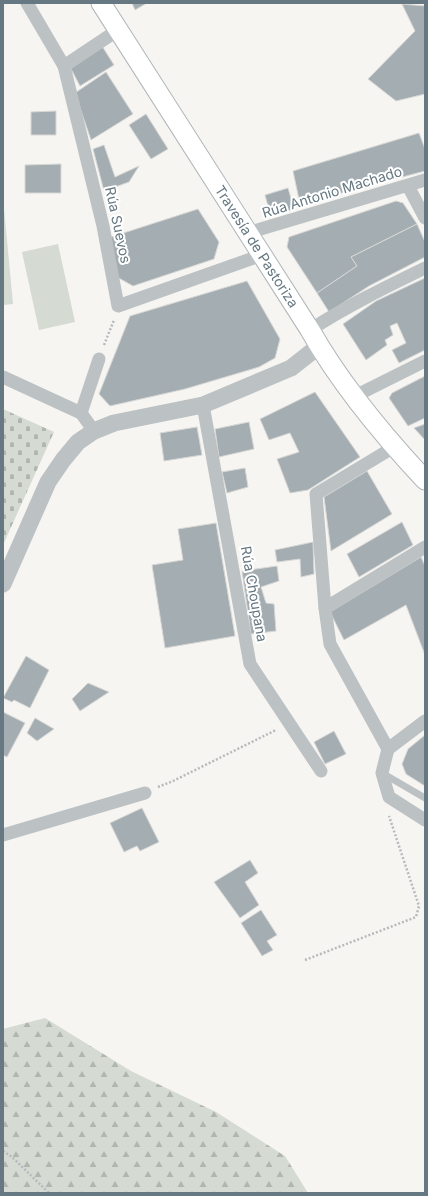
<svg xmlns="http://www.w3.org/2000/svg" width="428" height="1196" viewBox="0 0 428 1196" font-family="Inter,sans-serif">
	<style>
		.forest { fill: url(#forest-firs) }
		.cemetery { fill: url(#cemetery-stones) }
		.pitch { fill: #d5dad2 }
		.building { fill: #a4adb2; stroke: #d7d7d5 }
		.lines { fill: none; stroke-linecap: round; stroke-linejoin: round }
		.secondary-casing { stroke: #afb5b9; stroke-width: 21 }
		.path { stroke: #b7babc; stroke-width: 2.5; stroke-dasharray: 2 2; stroke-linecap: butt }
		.service { stroke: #bcc1c4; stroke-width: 7 }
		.minor { stroke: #bcc1c4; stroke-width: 13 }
		.tertiary { stroke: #bcc1c4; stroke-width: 17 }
		.secondary { stroke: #fff; stroke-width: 19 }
		.labels { text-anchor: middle; stroke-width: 4; stroke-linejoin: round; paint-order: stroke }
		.street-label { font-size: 14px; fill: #667882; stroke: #fff }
	</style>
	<defs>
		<pattern id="forest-firs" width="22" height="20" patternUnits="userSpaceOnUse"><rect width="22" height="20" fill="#d5dad2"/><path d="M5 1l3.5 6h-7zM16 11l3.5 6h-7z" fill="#b1b6b0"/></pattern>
		<pattern id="cemetery-stones" width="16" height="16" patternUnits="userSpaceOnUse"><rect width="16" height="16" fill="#d5dad2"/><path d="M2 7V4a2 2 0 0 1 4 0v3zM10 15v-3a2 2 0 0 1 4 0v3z" fill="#b1b6b0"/></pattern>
	</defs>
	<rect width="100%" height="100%" fill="#f6f5f2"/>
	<path class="forest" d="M45,1018L131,1071L216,1112L285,1156L308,1193H3V1029Z"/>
	<path class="cemetery" d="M3,409L54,432L3,545Z"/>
	<g class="pitch">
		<path d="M3,198L13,304L3,305Z"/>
		<path d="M58,244L75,322L39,330L22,252Z"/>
	</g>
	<g class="building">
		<path d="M132,3H147L135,10Z"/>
		<path d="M402,4L425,6V94L396,101L368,79L415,31Z"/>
		<path d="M102,46L114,65L80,86L70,67Z"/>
		<path d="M106,72L133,114L91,140L75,93Z"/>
		<path d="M56,111V135H31V112Z"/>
		<path d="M146,114L168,149L151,159L129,125Z"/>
		<path d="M419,133L425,149V171L300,204L293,171Z"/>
		<path d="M104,145L115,177L139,166L129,182L104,191L93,149Z"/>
		<path d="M61,164V193H25V165Z"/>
		<path d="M288,188L294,209L271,217L265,195Z"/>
		<path d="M396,201L403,203L417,224L351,257L357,266L317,293L287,247L289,237Z"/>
		<path d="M198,209L219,242L214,259L133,286L117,277L108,238Z"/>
		<path d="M417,224L425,242V257L369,286L329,312L317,293L357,266L351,257Z"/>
		<path d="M425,278V350L399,363L392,350L406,343L397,323L390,326L393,335L385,340L387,345L366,360L343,324L376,301Z"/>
		<path d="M247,281L280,339L275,358L259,367L185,389L110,406L99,394L130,316Z"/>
		<path d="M425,376V418L408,426L389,398L392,393Z"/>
		<path d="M315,392L360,457L308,490L290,493L277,459L299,452L290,433L269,440L260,419Z"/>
		<path d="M249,422L254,449L219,457L215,429Z"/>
		<path d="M425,424V440L414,428Z"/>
		<path d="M197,427L202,455L164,461L160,433Z"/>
		<path d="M245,468L248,487L227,493L222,472Z"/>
		<path d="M367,471L392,514L331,551L324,497Z"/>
		<path d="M402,522L413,545L359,577L347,554Z"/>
		<path d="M216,523L235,636L165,648L152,565L183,560L178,529Z"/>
		<path d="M313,542L314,574L301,577L300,559L277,562L275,550Z"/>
		<path d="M421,557L425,566V655L406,605L344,640L330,612Z"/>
		<path d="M277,566L279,581L261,587L266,603L274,604L276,631L251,634L242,571Z"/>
		<path d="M26,656L49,670L30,708L14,700L12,702L3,698Z"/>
		<path d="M88,683L109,692L80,711L72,699Z"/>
		<path d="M3,712L25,723L7,757L3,755Z"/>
		<path d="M35,718L54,729L37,741L27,733Z"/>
		<path d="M334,731L346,754L325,764L314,742Z"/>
		<path d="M425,735V786L406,774L402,764L408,749Z"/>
		<path d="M142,808L159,842L140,851L137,846L124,852L110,823Z"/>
		<path d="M250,860L258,873L245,882L259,905L240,918L214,882Z"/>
		<path d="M261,910L277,935L267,941L273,950L262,956L241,923Z"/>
	</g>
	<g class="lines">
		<g class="secondary-casing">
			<g id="secondary">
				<path id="s1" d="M101,3L310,330C341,385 382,434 425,480"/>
			</g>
		</g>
		<g class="path">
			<path d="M104,345L114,320"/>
			<path d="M158,787L173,781L276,730"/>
			<path d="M305,960L416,917L419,906L389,816"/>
			<path d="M3,1151L12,1157L49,1193"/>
		</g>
		<path class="service" d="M382,773L425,798"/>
		<g class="minor">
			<path d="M27,3L64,66"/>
			<path d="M118,30L64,66L103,226L118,306L262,255"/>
			<path d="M408,186L425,218"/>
			<path d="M247,233L425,180"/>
			<path d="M310,330C347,306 386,287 425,268"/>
			<path d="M3,377L81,413L94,431"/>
			<path d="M353,397L425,361"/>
			<path d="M203,405L250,664L321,771"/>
			<path d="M81,413L99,359"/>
			<path d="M394,447L316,494L325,608L425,547"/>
			<path d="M325,608L330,644L388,749L382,773L389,797L425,820"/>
			<path d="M388,749L425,721"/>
			<path d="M3,835L145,793"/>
		</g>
		<path class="tertiary" d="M3,584L48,482L63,460L78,442L94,431L114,423L203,405L291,368L319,346"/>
		<use href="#secondary" class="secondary"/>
	</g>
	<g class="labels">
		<g class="street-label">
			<text transform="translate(332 192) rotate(-17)" y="5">Rúa Antonio Machado</text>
			<text transform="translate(118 225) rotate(78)" y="5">Rúa Suevos</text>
			<text dy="5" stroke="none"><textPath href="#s1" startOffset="289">Travesía de Pastoriza</textPath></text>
			<text transform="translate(254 594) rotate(80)" y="5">Rúa Choupana</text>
		</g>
	</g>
	<rect width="428" height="1196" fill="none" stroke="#667882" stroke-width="8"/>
</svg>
